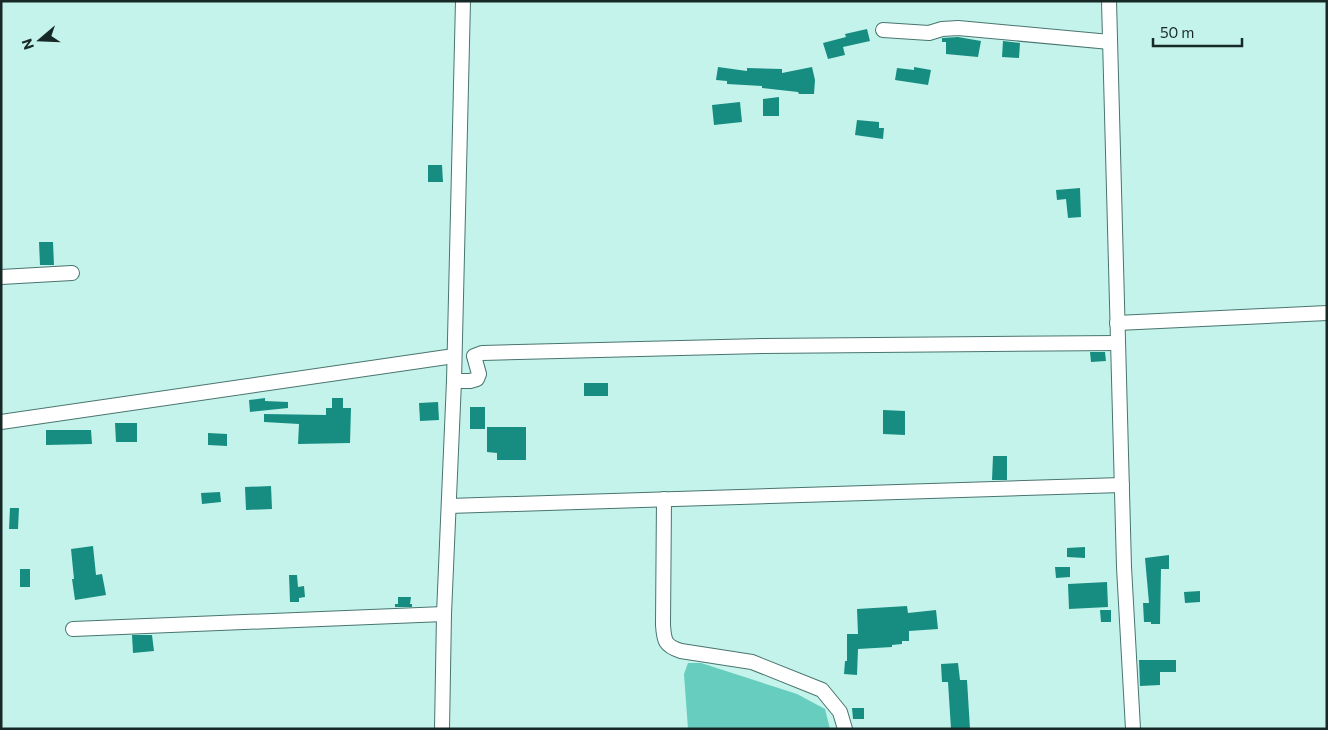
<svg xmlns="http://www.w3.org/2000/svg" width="1328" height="730" viewBox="0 0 1328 730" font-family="Commissioner,sans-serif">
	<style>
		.water { fill: #67cdbe }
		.building { fill: #168d80 }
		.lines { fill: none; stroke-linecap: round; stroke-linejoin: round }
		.minor-casing { stroke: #49756e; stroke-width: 16 }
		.minor { stroke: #fff; stroke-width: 14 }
	</style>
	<rect width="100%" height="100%" fill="#c4f3eb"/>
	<path class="water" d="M688,663H701L797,694L825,709L830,729H688L684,674Z"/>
	<g class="building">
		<path d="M867,29L870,41L843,47L845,55L828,59L823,43L846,37L845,34Z"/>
		<path d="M958,37L981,41L978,57L946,54V42H942V38Z"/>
		<path d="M1003,41L1020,43L1019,58L1002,57Z"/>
		<path d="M718,67L747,71V68L782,69V73L812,67L815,80L814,94H799L798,92L762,88V86L727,84V81L716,80Z"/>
		<path d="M914,67L931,70L928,85L895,80L897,68L914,70Z"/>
		<path d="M779,97V116H763V99Z"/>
		<path d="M740,102L742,122L714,125L712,105Z"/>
		<path d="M857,120L879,122V128H884L883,139L855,135Z"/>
		<path d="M428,165H442L443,182H428Z"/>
		<path d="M1080,188L1081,217L1068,218L1066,199L1057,200L1056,190Z"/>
		<path d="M39,242H53L54,265H40Z"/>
		<path d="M1090,352H1105L1106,361L1091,362Z"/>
		<rect x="584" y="383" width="24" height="13"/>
		<path d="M265,398V401L288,402V408L250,412L249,400Z"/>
		<path d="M332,398H343V408H351L350,443L298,444L299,424L264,422V414L326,415V408H332Z"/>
		<path d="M438,402L439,420L420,421L419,403Z"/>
		<rect x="470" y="407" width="15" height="22"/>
		<path d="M883,410L905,411V435L883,434Z"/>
		<path d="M115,423H137V442H116Z"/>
		<path d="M487,427H526V460H497V453L487,452Z"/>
		<path d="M46,430H91L92,444L46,445Z"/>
		<path d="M208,433L227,434V446L208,445Z"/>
		<path d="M993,456H1007V480H992Z"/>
		<path d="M271,486L272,509L246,510L245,487Z"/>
		<path d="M220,492L221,502L202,504L201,493Z"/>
		<path d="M10,508H19L18,529H9Z"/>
		<path d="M93,546L96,575L102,574L106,595L75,600L72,579H74L71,549Z"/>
		<path d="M1085,547V558L1067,557V548Z"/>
		<path d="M1169,555V569H1161L1160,624H1151V622H1144L1143,603H1149L1145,558Z"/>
		<path d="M1055,567H1070V577L1056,578Z"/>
		<rect x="20" y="569" width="10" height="18"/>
		<path d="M289,575H297L298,587L304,586L305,597L299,598V602H290Z"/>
		<path d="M1107,582L1108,607L1069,609L1068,584Z"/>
		<path d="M1200,591V602L1185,603L1184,592Z"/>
		<path d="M398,597H411L410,604H412V607H395V604H398Z"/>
		<path d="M907,606L908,613L936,610L938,629L909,631V641H902V644L892,645V647L858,649L857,675L844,674L845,661H847V634H858L857,609Z"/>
		<path d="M1100,610H1111V622H1101Z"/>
		<path d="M132,635H152L154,651L133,653Z"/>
		<path d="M1139,660H1176V672H1160V685L1140,686Z"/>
		<path d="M958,663L960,680H967L970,729H951L948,682H942L941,664Z"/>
		<path d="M852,708H864V719H853Z"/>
	</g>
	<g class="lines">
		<g class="minor-casing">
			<g id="minor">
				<path d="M1109,1L1124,567L1133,729"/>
				<path d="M883,30L929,33L942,29L958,28L1110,42"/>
				<path d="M1,277L72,273"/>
				<path d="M1117,323L1327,313"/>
				<path d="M454,381H470L477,379L479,374L474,356L482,353L762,346L1118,343"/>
				<path d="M1,422L454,356"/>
				<path d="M664,499L663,625C664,641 665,646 681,651L752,662L822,690L840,712L845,729"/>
				<path d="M449,506L1122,485"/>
				<path d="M73,629L444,614"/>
				<path d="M442,729L444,614L454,381L463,1"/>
			</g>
		</g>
		<use href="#minor" class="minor"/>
	</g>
	<rect width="1328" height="730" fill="none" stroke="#172926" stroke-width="5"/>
	<g transform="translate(40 40) rotate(251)" stroke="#c4f3eb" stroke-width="4" paint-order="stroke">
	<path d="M0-4L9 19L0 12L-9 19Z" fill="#172926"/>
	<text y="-8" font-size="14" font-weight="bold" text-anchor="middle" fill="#172926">N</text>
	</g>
	<path d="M1153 38v8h89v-8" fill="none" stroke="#172926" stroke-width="2.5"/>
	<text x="1160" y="38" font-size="15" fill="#172926" stroke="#c4f3eb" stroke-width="4" paint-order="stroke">50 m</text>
</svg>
